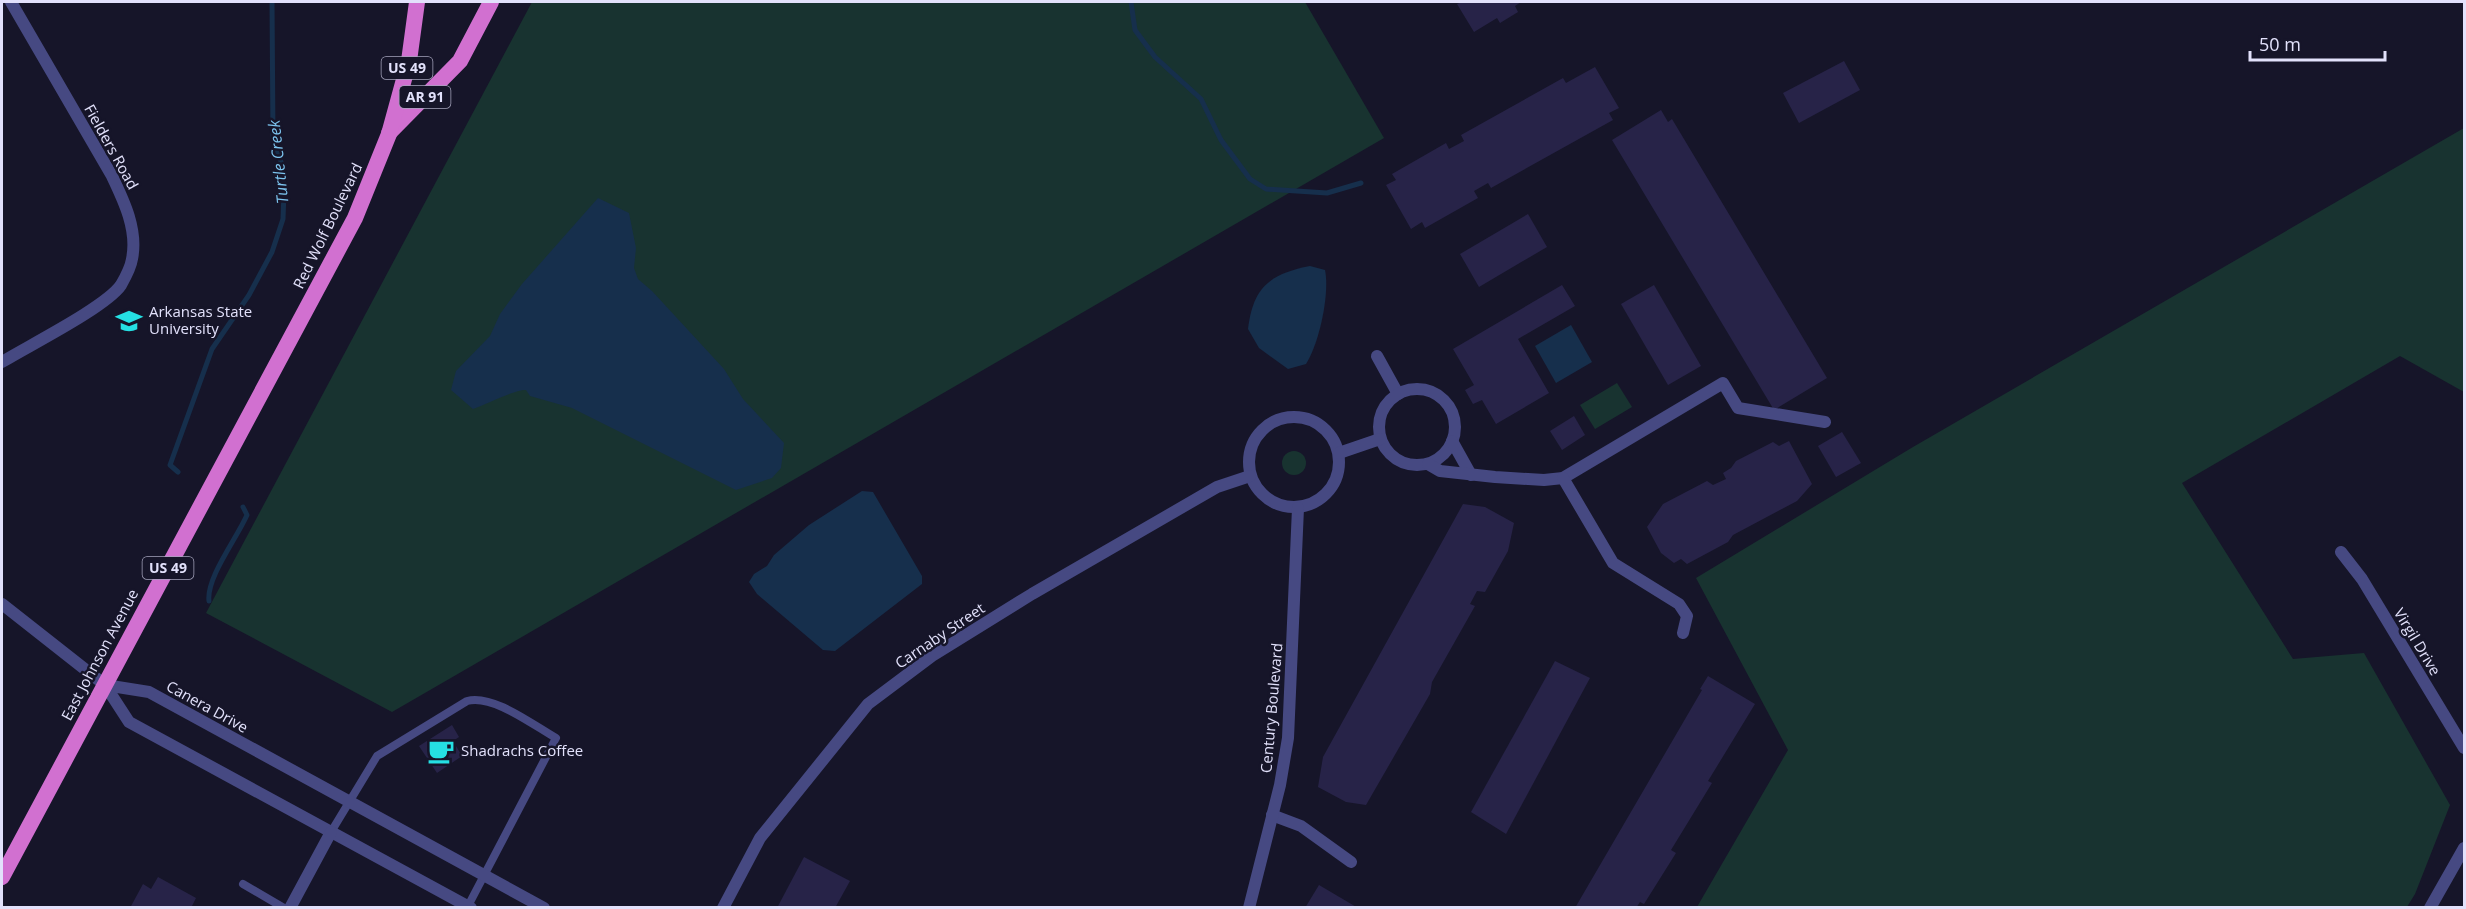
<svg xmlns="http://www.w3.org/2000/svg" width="2466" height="909" viewBox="0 0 2466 909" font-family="'Open Sans',sans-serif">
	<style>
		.green { fill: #183330 }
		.water { fill: #162f4c }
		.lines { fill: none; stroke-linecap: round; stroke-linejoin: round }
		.stream { stroke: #162f4c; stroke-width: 5 }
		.building { fill: #272348 }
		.service { stroke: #464982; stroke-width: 8 }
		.minor { stroke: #464982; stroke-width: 12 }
		.tertiary { stroke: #464982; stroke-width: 12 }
		.trunk { stroke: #d170d0; stroke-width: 16 }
		.labels { text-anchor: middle; stroke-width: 5; stroke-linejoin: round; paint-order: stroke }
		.shield { fill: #161529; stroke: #a5a4bc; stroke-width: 1.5 }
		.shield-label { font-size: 14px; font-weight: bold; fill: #e2e1fb }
		.street-label { font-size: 15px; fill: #e2e1fb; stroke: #161529 }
		.poi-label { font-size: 15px; fill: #e2e1fb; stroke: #161529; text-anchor: start }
		.water-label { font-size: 16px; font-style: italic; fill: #7cc3ee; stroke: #161529 }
	</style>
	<rect width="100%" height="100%" fill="#161529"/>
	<g class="green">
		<path d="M532,2H1305L1384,138L392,712L206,613Z"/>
		<path d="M2464,128V392L2400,356L2182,483L2293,659L2364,653L2450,805L2415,894L2407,907H1697L1788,750L1696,578L1913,447Z"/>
		<path d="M1617,383L1632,407L1595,429L1580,405Z"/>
		<circle cx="1294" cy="463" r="12"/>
	</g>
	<g class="water">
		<path d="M598,198L629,213L636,248L634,268L638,279L652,291L724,369L743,399L784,443L781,468L772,478L736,490L572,408L530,396L526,390C516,389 485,405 473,409L451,390L456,371L490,336L500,314L522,284Z"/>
		<path d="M1310,266L1325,270C1330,294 1319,344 1306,364L1288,369L1259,348L1248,329C1253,288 1269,274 1310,266Z"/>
		<path d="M1571,325L1592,362L1556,383L1535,346Z"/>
		<path d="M862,491L873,492L922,576V584L835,651L823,650L757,594L749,582L754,574L767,566L774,555L809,525Z"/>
	</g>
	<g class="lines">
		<g class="stream">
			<path d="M1131,2L1135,30L1155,57L1201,99L1221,140L1250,179L1266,189L1327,193L1361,183"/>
			<path d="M178,472L170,465L212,349L249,295L272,252L283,219L284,192L281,162L273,138L272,2"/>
			<path d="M209,601C206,578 237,538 247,515L243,507"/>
		</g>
	</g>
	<g class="building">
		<path d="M1462,2H1521L1515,6L1518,12L1500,23L1497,18L1474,32L1457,4Z"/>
		<path d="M1844,61L1860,90L1799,123L1783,93Z"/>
		<path d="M1595,67L1619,108L1609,113L1613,120L1491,188L1488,183L1474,191L1478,198L1425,228L1422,222L1411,229L1386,185L1396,180L1392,174L1446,143L1449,149L1464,141L1461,135L1563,78L1566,83Z"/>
		<path d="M1661,110L1668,122L1672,119L1827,378L1774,410L1612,140Z"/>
		<path d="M1528,214L1547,247L1479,287L1460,254Z"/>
		<path d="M1562,285L1575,306L1518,339L1549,393L1496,424L1482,400L1473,404L1465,390L1474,385L1453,349Z"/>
		<path d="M1654,285L1701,366L1668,385L1621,304Z"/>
		<path d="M1574,416L1585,435L1562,450L1550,431Z"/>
		<path d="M1842,432L1861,463L1836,477L1818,446Z"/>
		<path d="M1789,441L1812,484L1797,501L1733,535L1728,542L1687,564L1681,559L1674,563L1661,553L1647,527L1663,504L1707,481L1713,485L1726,479L1723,473L1731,468L1736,461L1773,442L1779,446Z"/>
		<path d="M1463,504L1485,507L1514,523L1508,551L1485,592L1477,591L1470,604L1475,606L1432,682L1430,694L1366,805L1346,802L1318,787L1323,757Z"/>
		<path d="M1555,661L1590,678L1506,834L1471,812Z"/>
		<path d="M1708,676L1755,704L1708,781L1712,783L1671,850L1676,853L1644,904L1640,902L1636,908H1575L1702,690L1700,689Z"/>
		<path d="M452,725L459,737L453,741L462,756L437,773L419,746Z"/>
		<path d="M804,857L850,881L835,908H777Z"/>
		<path d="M158,877L196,898L191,908H130L143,884L151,889Z"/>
		<path d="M1319,885L1358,908H1305Z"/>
	</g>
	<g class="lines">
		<g class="service">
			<path d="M331,832L377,756L467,701C493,694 533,725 556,738L468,906"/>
			<path d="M243,884L284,908"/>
		</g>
		<g class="minor">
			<path d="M1377,356L1398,394"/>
			<path d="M2,362C28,346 106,307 121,285C125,278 131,266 132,259C138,230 124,201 112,176L11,2"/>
			<circle cx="1417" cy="427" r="38"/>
			<circle cx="1294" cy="462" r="45"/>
			<path d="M1452,441L1471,475"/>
			<path d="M1339,453L1380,439"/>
			<path d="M1428,464L1440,471L1495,477L1544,480L1563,478L1723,383L1738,408L1825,422"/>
			<path d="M1563,478L1613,563L1679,604L1687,616L1683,633"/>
			<path d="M2341,552L2362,579L2464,748"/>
			<path d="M2,604L105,685L129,722L471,908"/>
			<path d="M105,685L149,692L544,908"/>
			<path d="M1272,815L1301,826L1351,862"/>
			<path d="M290,908L331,832"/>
			<path d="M723,908L760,838L868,704L932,656L1032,594L1217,487L1250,476"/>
			<path d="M1249,908L1280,785L1288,738L1298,508"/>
		</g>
		<path class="tertiary" d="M2430,908L2464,848"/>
		<g class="trunk">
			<path d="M389,133L460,61L491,2"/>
			<path d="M2,877L355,218L389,134L409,61L417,2"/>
		</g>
	</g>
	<defs>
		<g id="university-bare" transform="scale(2.07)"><path d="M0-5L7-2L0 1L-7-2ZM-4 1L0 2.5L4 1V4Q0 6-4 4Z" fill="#25e0e3" stroke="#161529" stroke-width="2.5" paint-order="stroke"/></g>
		<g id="cafe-bare" transform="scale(2.07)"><path d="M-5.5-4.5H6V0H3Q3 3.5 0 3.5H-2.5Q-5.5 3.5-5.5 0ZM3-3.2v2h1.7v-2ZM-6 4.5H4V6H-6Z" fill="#25e0e3" stroke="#161529" stroke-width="2.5" paint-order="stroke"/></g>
	</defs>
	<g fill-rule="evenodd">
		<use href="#university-bare" x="129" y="321"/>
		<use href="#cafe-bare" x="441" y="751"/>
	</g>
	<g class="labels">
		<g class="shield">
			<rect x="381.5" y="57" width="51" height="22" rx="4.5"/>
			<rect x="399.5" y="86" width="51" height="22" rx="4.5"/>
			<rect x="142.5" y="557" width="51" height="22" rx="4.5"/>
		</g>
		<g class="shield-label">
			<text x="407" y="73">US 49</text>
			<text x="425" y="102">AR 91</text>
			<text x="168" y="573">US 49</text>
		</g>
		<g class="street-label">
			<text transform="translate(111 147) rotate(61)" y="5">Fielders Road</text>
			<text transform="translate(328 226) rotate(-64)" y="5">Red Wolf Boulevard</text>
			<text transform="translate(940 636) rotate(-34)" y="5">Carnaby Street</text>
			<text transform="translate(2417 642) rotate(59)" y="5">Virgil Drive</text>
			<text transform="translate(100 655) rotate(-62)" y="5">East Johnson Avenue</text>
			<text transform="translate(207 707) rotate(29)" y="5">Canera Drive</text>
			<text transform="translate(1272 708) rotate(-85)" y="5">Century Boulevard</text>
		</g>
		<g class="poi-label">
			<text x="149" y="317">Arkansas State<tspan x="149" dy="17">University</tspan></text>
			<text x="461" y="756">Shadrachs Coffee</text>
		</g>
		<g class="water-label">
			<text transform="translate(278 162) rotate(-96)" y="6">Turtle Creek</text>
		</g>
	</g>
	<rect width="2466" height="909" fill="none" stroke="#e2e1fb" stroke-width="6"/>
	<path d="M2250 51v9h135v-9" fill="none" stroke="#e2e1fb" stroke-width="3"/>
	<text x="2259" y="51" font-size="18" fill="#e2e1fb" stroke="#161529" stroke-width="4.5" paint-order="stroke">50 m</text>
</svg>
